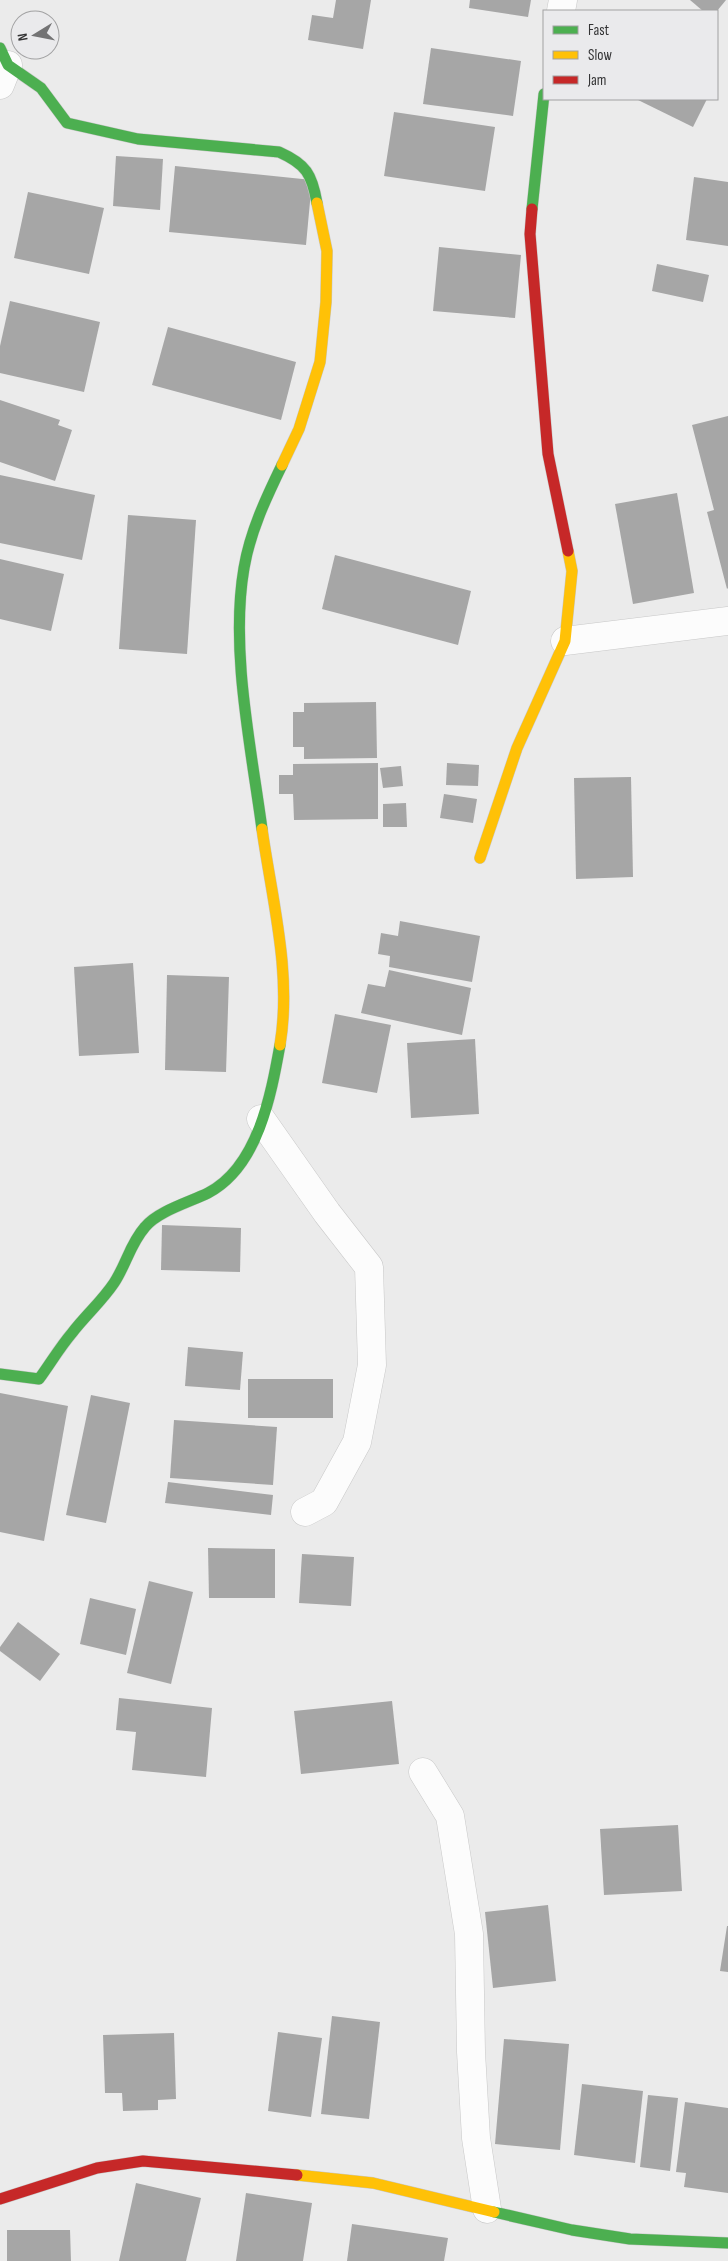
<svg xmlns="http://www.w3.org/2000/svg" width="728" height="2261" viewBox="0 0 728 2261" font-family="'Sofia Sans Condensed',sans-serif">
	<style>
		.building { fill: #a6a6a6 }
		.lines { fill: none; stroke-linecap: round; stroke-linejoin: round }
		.street-casing { stroke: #c8c8c8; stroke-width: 29 }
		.fast-casing { stroke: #c8c8c8; stroke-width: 12 }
		.slow-casing { stroke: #c8c8c8; stroke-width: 12 }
		.jam-casing { stroke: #c8c8c8; stroke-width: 12 }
		.street { stroke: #fcfcfc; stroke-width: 28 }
		.fast { stroke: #4caf50; stroke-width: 11 }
		.slow { stroke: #ffc107; stroke-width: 11 }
		.jam { stroke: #c62828; stroke-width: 11 }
	</style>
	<rect width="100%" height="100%" fill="#ebebeb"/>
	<g class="building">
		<path d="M336,0H371L363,49L308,40L312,15L333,18Z"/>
		<path d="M470,0H531L528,17L469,8Z"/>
		<path d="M690,0H726L717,11H703Z"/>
		<path d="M431,48L521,61L513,116L423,104Z"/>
		<path d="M636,99H707L693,127Z"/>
		<path d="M394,112L495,127L485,191L384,176Z"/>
		<path d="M116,156L163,159L160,210L113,206Z"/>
		<path d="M175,166L312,180L306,245L169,232Z"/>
		<path d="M694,177L728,182V246L686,240Z"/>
		<path d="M28,192L104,208L89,274L14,258Z"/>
		<path d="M439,247L521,255L515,318L433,311Z"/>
		<path d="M657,264L709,275L703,302L652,291Z"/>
		<path d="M10,301L100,322L84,392L0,373V346Z"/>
		<path d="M168,327L296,362L281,420L152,385Z"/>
		<path d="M0,400L60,420L58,425L72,430L55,481L0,462Z"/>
		<path d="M728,416V588L727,589L707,512L714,510L692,425Z"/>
		<path d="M0,475L95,495L82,560L0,543Z"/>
		<path d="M677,493L694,593L633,604L615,504Z"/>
		<path d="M128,515L196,520L187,654L119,649Z"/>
		<path d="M335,555L471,591L458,645L322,609Z"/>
		<path d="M0,559L64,574L51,631L0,619Z"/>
		<path d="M376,702L377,758L304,759V747H293V712H304V703Z"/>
		<path d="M378,763V819L294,820L293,794H279V775H293V764Z"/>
		<path d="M447,763L479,765L478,786L446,785Z"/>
		<path d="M401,766L403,786L383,788L380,768Z"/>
		<path d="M631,777L633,877L576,879L574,778Z"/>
		<path d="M444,794L477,799L473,823L440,818Z"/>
		<path d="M406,803L407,827H383V804Z"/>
		<path d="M400,921L480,936L472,982L389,967L390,956L378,954L381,933L398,936Z"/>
		<path d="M133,963L139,1053L79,1056L74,967Z"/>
		<path d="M389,970L471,988L462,1035L361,1013L368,984L385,987Z"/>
		<path d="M167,975L229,977L226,1072L165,1070Z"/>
		<path d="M335,1014L391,1025L377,1093L322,1083Z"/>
		<path d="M475,1039L479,1114L411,1118L407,1043Z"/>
		<path d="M162,1225L241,1228L240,1272L161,1270Z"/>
		<path d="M188,1347L243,1352L240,1390L185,1386Z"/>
		<rect x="248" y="1379" width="85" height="39"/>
		<path d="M0,1393L68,1406L44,1541L0,1532Z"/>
		<path d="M91,1395L130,1403L106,1523L66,1515Z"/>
		<path d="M174,1420L277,1427L273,1485L170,1478Z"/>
		<path d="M168,1482L273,1495L271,1515L165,1503Z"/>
		<path d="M208,1548L275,1549V1598H209Z"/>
		<path d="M302,1554L354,1557L351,1606L299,1603Z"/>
		<path d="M149,1581L193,1592L171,1684L127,1673Z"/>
		<path d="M90,1598L136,1609L126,1655L80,1644Z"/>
		<path d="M18,1622L60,1654L40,1681L0,1651V1647Z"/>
		<path d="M119,1698L212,1708L206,1777L132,1770L136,1732L116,1730Z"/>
		<path d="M392,1701L399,1764L301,1774L294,1711Z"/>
		<path d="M678,1825L682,1891L604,1895L600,1829Z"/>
		<path d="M548,1905L556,1981L493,1988L485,1912Z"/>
		<path d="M727,1926H728V1972L720,1971Z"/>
		<path d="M332,2016L380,2022L369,2119L321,2114Z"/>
		<path d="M278,2032L322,2038L311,2117L268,2111Z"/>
		<path d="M174,2033L176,2099L158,2100V2110L123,2111L122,2093H105L103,2035Z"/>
		<path d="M504,2039L569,2044L560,2150L495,2144Z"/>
		<path d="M582,2084L643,2091L635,2163L574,2155Z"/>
		<path d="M648,2095L678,2098L670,2171L640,2167Z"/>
		<path d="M685,2102L728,2108V2193L684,2187L686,2173L676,2172Z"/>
		<path d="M136,2183L201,2198L186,2261H119Z"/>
		<path d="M246,2193L312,2203L303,2261H236Z"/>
		<path d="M352,2224L448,2238L444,2261H347Z"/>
		<path d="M7,2230H70L71,2261H7Z"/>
	</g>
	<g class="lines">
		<g class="street-casing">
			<g id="street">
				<path d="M561,11L563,0"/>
				<path d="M0,85L8,65"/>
				<path d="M565,641L728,621"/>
				<path d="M261,1119L327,1213L369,1267L372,1365L357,1442L324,1502L305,1512"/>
				<path d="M423,1772L450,1816L469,1934L471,2052L476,2138L487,2209"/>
			</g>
		</g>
		<g class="fast-casing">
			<g id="fast">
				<path d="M0,48L8,65L41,88L67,123L138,139L279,152C306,164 312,174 317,203"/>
				<path d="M532,209L544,94"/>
				<path d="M262,829C251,747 230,649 244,568C250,532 266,498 282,465"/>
				<path d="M0,1374L39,1379C50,1364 60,1347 72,1333C85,1316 102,1301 114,1283C126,1265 130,1244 145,1227C158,1211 190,1202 208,1193C258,1167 271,1095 280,1045"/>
				<path d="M494,2212L572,2230L630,2239L728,2243"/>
			</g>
		</g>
		<g class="slow-casing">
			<g id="slow">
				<path d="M282,465L299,429L320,362L326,302L327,251L317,203"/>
				<path d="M262,829C272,900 292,973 280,1045"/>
				<path d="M480,858L517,748L565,641L572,571L568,551"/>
				<path d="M297,2175L373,2183L494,2212"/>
			</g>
		</g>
		<g class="jam-casing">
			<g id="jam">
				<path d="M532,209L530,234L548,454L568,551"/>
				<path d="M0,2199L97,2168L143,2161L297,2175"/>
			</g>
		</g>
		<use href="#street" class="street"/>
		<use href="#fast" class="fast"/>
		<use href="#slow" class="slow"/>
		<use href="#jam" class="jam"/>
	</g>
	<rect x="543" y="10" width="175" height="90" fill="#eaeaec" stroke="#a1a1a2"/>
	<rect x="553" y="26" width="25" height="8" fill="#4caf50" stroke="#a1a1a2"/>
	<text x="588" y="35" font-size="15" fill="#333334">Fast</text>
	<rect x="553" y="51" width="25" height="8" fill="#ffc107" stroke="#a1a1a2"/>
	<text x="588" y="60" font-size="15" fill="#333334">Slow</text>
	<rect x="553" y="76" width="25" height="8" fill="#c62828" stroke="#a1a1a2"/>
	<text x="588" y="85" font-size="15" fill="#333334">Jam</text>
	<g transform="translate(35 35) rotate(260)"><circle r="24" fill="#eaeaec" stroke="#a1a1a2"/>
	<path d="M0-4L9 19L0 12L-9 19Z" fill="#737374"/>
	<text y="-8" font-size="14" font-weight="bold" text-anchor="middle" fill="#333334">N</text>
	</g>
</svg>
